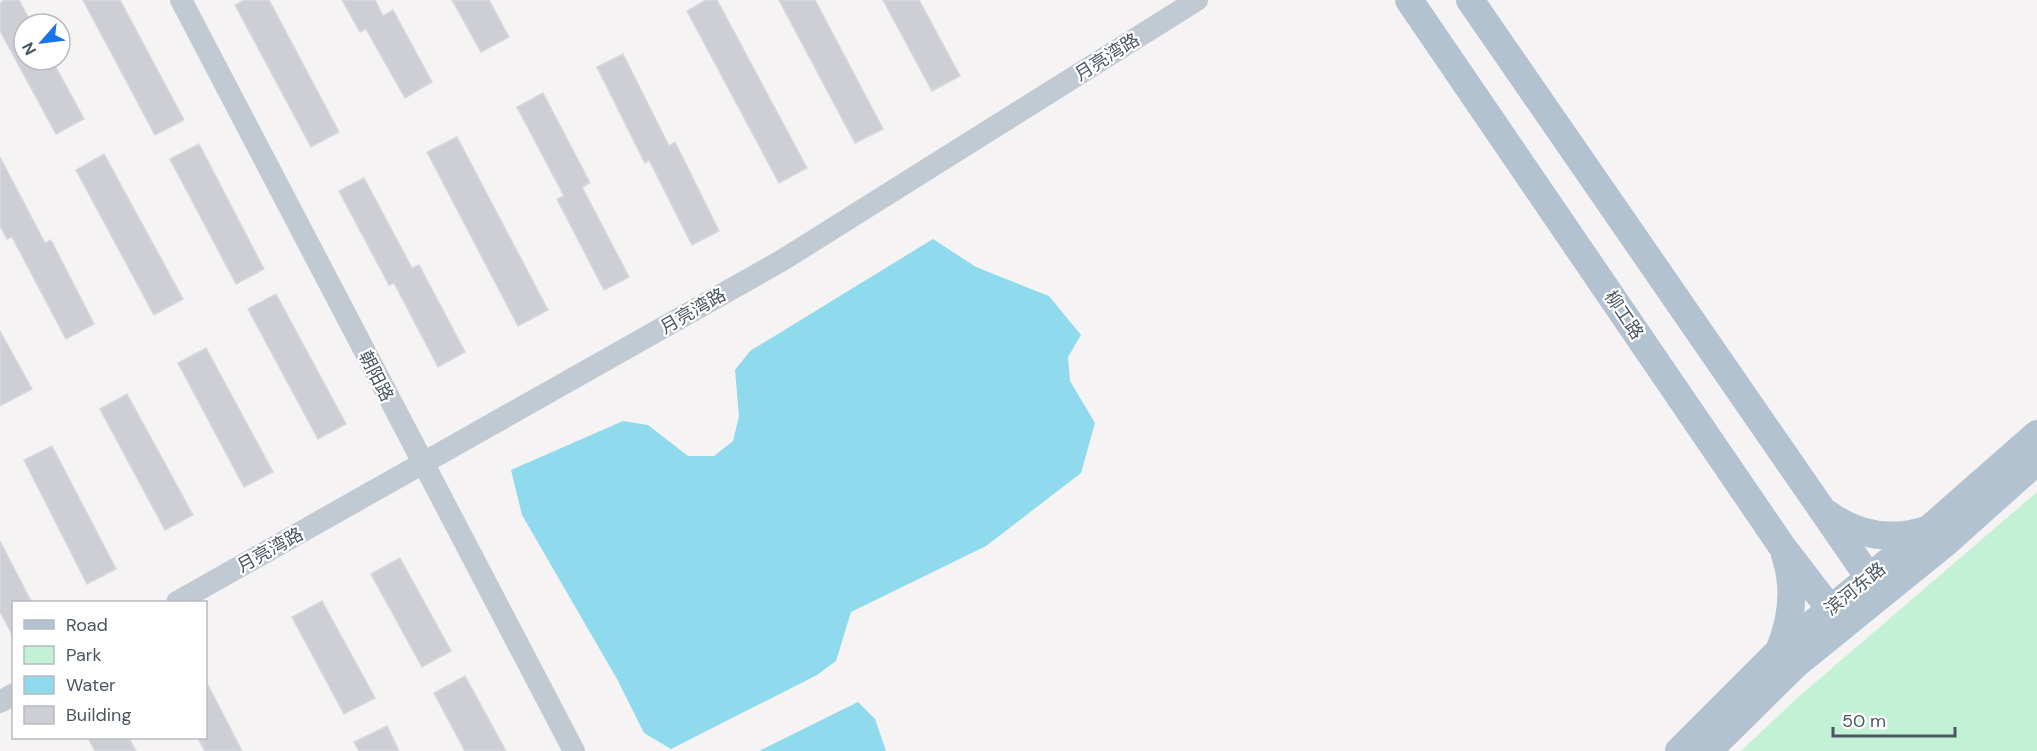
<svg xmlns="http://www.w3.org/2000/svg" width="2037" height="751" viewBox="0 0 2037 751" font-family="'DM Sans','Noto Sans SC',sans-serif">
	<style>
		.green { fill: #c3f1d5 }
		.water { fill: #90daee }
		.building { fill: #cdcfd5; stroke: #d7d9de; stroke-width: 1.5 }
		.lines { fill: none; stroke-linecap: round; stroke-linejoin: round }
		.minor { stroke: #c1cad2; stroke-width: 22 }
		.major { stroke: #b3c2d1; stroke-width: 28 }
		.labels { text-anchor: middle; stroke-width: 4.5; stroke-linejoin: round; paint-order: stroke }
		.street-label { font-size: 18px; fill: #4a5661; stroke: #fff }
	</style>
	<rect width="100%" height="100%" fill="#f5f3f3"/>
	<path class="green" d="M2037,492V751H1741L1796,699Z"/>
	<g class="water">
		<path d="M933,239L976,267L1049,296L1081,335L1068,357L1070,381L1095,423L1081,473L986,546L851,612L836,661L817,675L671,749L644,733L617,679L522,515L511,470L623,421L648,425L688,456H714L733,441L739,416L735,370L750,351Z"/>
		<path d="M858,702L875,719L886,751H759Z"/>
	</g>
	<g class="building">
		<path d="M5,0H19L32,24H24V60H52L84,119L56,134L0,31V3Z"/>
		<path d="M83,0H120L184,120L155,135Z"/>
		<path d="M244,0H269L339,132L311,147L235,5Z"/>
		<path d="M342,0H375L383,16L393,10L432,82L405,98L366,29L360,32Z"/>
		<path d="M452,0H489L509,37L481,52Z"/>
		<path d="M706,0H717L807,168L779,183L687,11Z"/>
		<path d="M779,0H815L883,129L855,143Z"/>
		<path d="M883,0H919L960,76L932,91Z"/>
		<path d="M623,54L669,146L675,142L719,231L692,245L649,160L645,163L597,67Z"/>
		<path d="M543,93L590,183L582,187L629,277L604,290L557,199L564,196L517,107Z"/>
		<path d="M457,137L548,310L518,326L427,152Z"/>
		<path d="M199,144L264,269L236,284L170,159Z"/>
		<path d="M104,154L183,299L154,315L76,170Z"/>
		<path d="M0,157L45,243L51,240L94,324L66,339L12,237L7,239L0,226Z"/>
		<path d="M364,178L412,268L419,265L465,352L438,367L394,283L389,285L339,191Z"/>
		<path d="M276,294L346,424L318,439L248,309Z"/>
		<path d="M0,331L32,389L0,406Z"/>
		<path d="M206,348L273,472L244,487L178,363Z"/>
		<path d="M127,394L193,515L165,530L100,409Z"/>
		<path d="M52,446L116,569L87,584L24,460Z"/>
		<path d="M0,541L32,603H14V638L0,612Z"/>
		<path d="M400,558L451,651L422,667L371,574Z"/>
		<path d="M322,601L375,698L344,714L292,617Z"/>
		<path d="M465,676L506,751H465L434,693Z"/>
		<path d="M206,681L242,751H205L198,738H206Z"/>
		<path d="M387,726L399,751H359L354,742Z"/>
		<path d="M88,738H129L136,751H95Z"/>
	</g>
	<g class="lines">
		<g class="minor">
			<path d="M181,0L574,751"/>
			<path d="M177,602L781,261L1197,0"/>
			<path d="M0,702L14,694"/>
		</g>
		<g class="major">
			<path d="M1409,0L1781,545L1843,626"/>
			<path d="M1470,0L1881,595"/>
			<path d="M1828,514C1858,536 1891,541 1926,530"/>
			<path d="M1779,651C1792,620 1796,587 1785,555"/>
			<path d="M1679,751L1779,651L1930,528L2037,434"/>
			<path d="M1708,751L1795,665L1943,545L2037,461"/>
		</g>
	</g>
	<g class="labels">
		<g class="street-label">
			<text transform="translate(1107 57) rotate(-32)" y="6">月亮湾路</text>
			<text transform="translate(693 311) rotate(-30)" y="6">月亮湾路</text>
			<text transform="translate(1624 315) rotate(56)" y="6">柳工路</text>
			<text transform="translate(376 376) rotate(63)" y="6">朝阳路</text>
			<text transform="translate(270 550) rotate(-29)" y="6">月亮湾路</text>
			<text transform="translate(1855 589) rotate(-39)" y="6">滨河东路</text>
		</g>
	</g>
	<rect x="12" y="601" width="195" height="138" fill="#ffffff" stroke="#b7bbc0" stroke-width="1.5"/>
	<rect x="24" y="620" width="30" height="9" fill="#b3c2d1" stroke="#b7bbc0" stroke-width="1.5"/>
	<text x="66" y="631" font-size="18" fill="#4a5661">Road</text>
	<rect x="24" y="646" width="30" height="18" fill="#c3f1d5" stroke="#b7bbc0" stroke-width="1.5"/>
	<text x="66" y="661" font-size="18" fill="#4a5661">Park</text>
	<rect x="24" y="676" width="30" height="18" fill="#90daee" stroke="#b7bbc0" stroke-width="1.5"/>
	<text x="66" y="691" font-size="18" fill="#4a5661">Water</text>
	<rect x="24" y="706" width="30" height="18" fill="#cdcfd5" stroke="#b7bbc0" stroke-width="1.5"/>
	<text x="66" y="721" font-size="18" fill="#4a5661">Building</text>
	<g transform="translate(42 42) rotate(242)"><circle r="28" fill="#ffffff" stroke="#b7bbc0" stroke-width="1.5"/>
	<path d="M0-4.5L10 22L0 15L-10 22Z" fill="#1a73e8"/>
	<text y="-9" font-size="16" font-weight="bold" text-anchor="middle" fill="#4a5661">N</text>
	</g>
	<path d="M1833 727v9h122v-9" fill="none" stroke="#4a5661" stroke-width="3"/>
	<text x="1842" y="727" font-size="18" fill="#4a5661" stroke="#ffffff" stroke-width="4.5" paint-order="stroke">50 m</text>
</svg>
